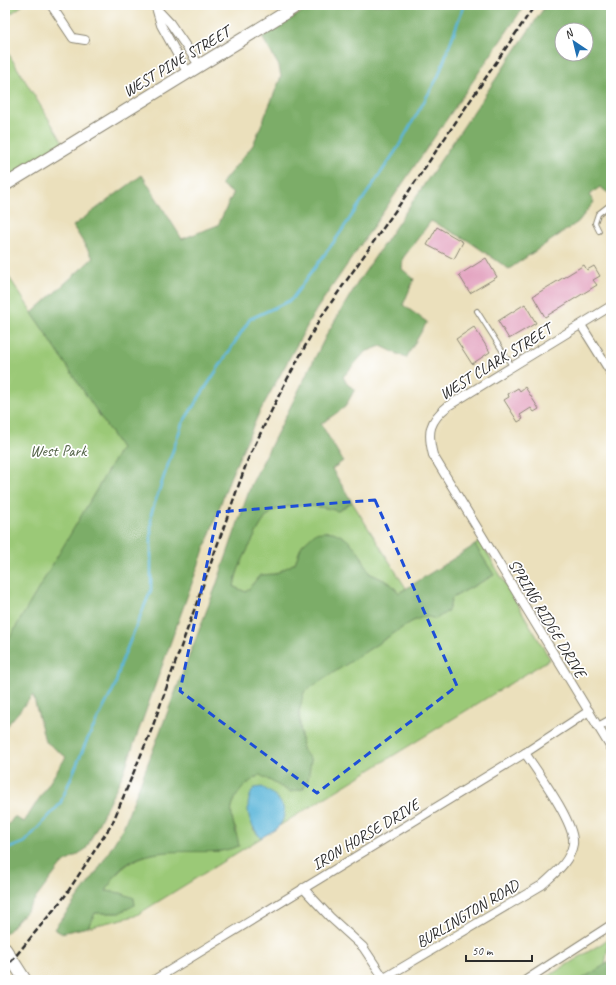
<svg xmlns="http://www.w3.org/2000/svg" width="616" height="985" viewBox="0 0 616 985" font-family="Caveat,sans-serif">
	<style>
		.green { fill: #9bc977; stroke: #637a51 }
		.forest { fill: #7cad68; stroke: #546c4a; fill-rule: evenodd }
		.water { fill: #5bb6d9; stroke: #437082 }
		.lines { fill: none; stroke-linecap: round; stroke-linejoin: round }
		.stream { stroke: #5bb6d9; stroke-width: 2.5 }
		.building { fill: #e3a2bf }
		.lane-casing { stroke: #8b8674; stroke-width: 6 }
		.street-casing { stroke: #8b8674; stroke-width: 10 }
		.secondary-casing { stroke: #8b8674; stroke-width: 14 }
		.lane { stroke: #fff; stroke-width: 4 }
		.street { stroke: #fff; stroke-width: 8 }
		.secondary { stroke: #fff; stroke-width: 12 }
		.rail { stroke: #2b2b2b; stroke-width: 2.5; stroke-dasharray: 6 3; stroke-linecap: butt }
		.marked { fill: none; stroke: #1d4ed8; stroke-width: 3; stroke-dasharray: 8 5; stroke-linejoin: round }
		.labels { text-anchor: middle; stroke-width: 3.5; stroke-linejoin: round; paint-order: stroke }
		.street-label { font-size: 16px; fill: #2b2b2b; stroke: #fff }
		.park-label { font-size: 16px; fill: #526246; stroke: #fff }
	</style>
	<rect width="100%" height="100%" fill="#fff"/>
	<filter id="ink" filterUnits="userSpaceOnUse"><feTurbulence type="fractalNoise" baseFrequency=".025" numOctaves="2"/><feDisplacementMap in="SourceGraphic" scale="8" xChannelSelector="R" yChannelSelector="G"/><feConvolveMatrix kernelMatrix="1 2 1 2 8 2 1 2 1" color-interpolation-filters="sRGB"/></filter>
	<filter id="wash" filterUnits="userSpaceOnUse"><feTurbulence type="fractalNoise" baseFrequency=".012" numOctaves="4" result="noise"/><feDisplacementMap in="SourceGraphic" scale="16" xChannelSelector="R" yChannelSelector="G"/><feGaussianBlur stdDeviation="0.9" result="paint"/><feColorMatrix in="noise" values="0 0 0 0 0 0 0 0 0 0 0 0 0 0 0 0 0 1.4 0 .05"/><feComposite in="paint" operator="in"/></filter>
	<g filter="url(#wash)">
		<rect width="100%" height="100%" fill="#ebe0bc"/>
		<g class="green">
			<path d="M5,5H23L5,18Z"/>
			<path d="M5,48L64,144L5,180Z"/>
			<path d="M5,271L121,448L10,638L5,641Z"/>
			<path d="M352,502L406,588L399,593L390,583L369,573L362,557L302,545L295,563L275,574L260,575L246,592L234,587C236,571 243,559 250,545C256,534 262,519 272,512C289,501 320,506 338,511Z"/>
			<path d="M480,541L550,659L279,826L285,814L253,829L261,838L135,916L88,927L95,913H119L121,893L106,891C109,885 113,878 118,873C143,845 189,851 222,851L237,832C235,827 231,820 231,814C232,795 245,783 260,774L290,792L311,760L302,749L299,712L303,692L411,622L425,616L448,611L452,598L494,575L475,545Z"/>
			<path d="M609,939L605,966L580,980H542Z"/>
		</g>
		<g class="forest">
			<path d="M313,5H525L316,310L259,413L230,478L123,774L86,849L61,865L27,910L5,934V829L14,817L24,822L66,757L45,741L33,695L5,728V641L10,637L121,448L32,313L93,258L73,226L142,175L182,239L218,225L233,194L221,184L253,145L281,77L279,66L262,37Z"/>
			<path d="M546,5H611V195L600,187L589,195L594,202L578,222L509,269L467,240L431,221L403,258L402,269L414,279L403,305L427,322L406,358L381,346L365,352L343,377L348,385L355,389L345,407L321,424L343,461L332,469L352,502L338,511C320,506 289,501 272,512C262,519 256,534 250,545C243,559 236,571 234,587L246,592L260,575L275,574L295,563L302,545L315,533C320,532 328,531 333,532C353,539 362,556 369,573L390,583L399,593L475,545L494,575L452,598L448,611L436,619L425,616L411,622L304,692L299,712L302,749L311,760L308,780L303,789L290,792L260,775C246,783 229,798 232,816C233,826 238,836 239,846C233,848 227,850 221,851C187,854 144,844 118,872C113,878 110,885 106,891L121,893L134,898L135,905L119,913H95L88,927L61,933L54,929L96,873L123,828L216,586L251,485L327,334L358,282ZM562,30H586V54H562Z"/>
			<path d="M611,961V980H580Z"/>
		</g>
		<path class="water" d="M262,787C276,795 293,809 279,826C275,831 266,834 261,838C248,823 243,805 254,788Z"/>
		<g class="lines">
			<path class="stream" d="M5,850L25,842L60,804L87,740L115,686L121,663L151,590V514L182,424L250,319L291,300L336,239L397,149L438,77L464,5"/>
		</g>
		<g id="blocks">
			<g class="building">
				<path d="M437,227L463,242L454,259L427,245Z"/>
				<path d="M486,258L497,277L470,293L459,275Z"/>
				<path d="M584,265L587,270L594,266L600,276L593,280L597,285L545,317L533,296Z"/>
				<path d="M525,304L536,323L509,339L498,321Z"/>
				<path d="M474,327L490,352L472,364L456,339Z"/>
				<path d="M525,387L539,409L534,412L531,408L520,415L523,419L518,422L504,400L509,397L508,394L518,388L520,391Z"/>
			</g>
		</g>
	</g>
	<g filter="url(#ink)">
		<use href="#blocks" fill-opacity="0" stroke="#8b8674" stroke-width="1"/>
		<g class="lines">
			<g class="lane-casing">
				<g id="lane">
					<path d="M599,231L595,223L598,214L611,204"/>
					<path d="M477,311L512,366"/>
				</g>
			</g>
			<g class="street-casing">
				<g id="street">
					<path d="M51,5L73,38L85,40"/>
					<path d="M153,5L170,23L199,65"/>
					<path d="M157,11L161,25L187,72"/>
					<path d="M611,306L448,406C429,421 427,432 433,455L611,748"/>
					<path d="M581,325L611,373"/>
					<path d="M598,727L611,720"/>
					<path d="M303,888L330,917L363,947L385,980"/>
					<path d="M154,980L525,753L589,711"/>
					<path d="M381,980L542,885C555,873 570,862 573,844C576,824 537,771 525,753"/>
					<path d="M526,980L611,925"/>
				</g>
			</g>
			<g class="secondary-casing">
				<g id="secondary">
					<path d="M5,185L298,5"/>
					<path d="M5,949L25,980"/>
				</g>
			</g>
			<use href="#lane" class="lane"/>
			<use href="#street" class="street"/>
			<use href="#secondary" class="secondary"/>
			<path class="rail" d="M5,969L65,896L112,824L151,731L248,459L283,387L321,317L407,194L535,5"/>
		</g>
	</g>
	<path class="marked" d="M375,500L457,686L317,793L180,691L218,512Z"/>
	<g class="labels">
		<g class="street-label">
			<text transform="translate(176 61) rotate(-31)" y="6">WEST PINE STREET</text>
			<text transform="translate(495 361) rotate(-32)" y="6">WEST CLARK STREET</text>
			<text transform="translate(548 618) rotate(59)" y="6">SPRING RIDGE DRIVE</text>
			<text transform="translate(365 834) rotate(-31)" y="6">IRON HORSE DRIVE</text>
			<text transform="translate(467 913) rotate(-31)" y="6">BURLINGTON ROAD</text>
		</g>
		<g class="park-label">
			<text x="58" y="456">West Park</text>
		</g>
	</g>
	<rect width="616" height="985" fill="none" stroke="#fff" stroke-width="20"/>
	<g transform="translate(574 42) rotate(325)"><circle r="19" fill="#ffffff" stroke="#aaaaaa"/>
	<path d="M0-3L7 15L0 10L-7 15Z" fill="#1f6fb2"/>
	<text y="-6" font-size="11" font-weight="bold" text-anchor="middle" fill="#2b2b2b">N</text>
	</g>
	<path d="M466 955v6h66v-6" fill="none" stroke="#2b2b2b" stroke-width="2"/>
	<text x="472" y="955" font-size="12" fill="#2b2b2b" stroke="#ffffff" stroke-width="3" paint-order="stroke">50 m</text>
</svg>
